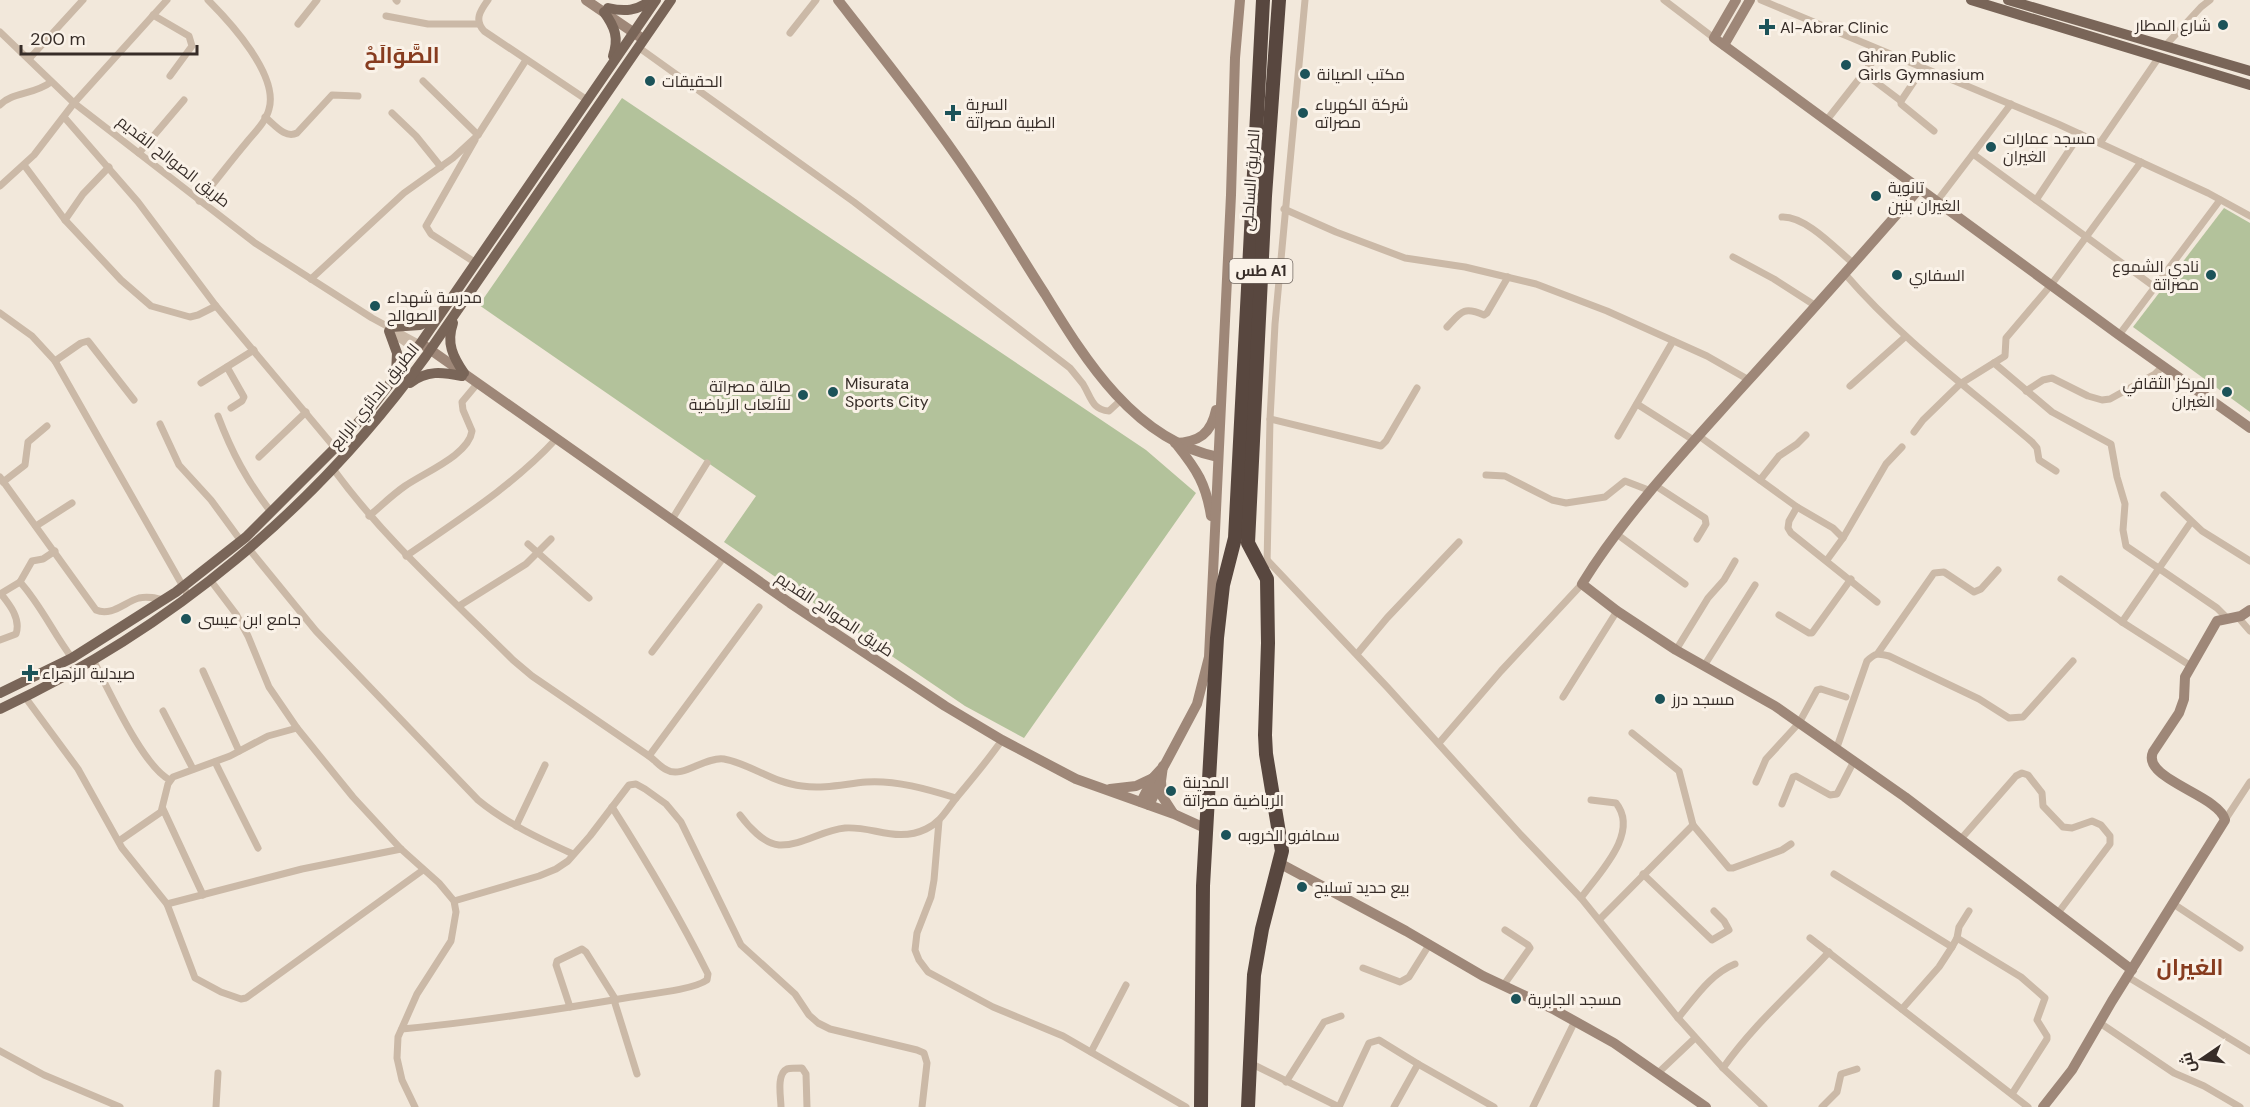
<svg xmlns="http://www.w3.org/2000/svg" width="2250" height="1107" viewBox="0 0 2250 1107" font-family="'DM Sans',Cairo,sans-serif">
	<style>
		.green { fill: #b3c29b }
		.lines { fill: none; stroke-linecap: round; stroke-linejoin: round }
		.street { stroke: #cbb9a7; stroke-width: 7 }
		.secondary { stroke: #9e8778; stroke-width: 10 }
		.primary { stroke: #796558; stroke-width: 10 }
		.highway { stroke: #58473f; stroke-width: 14 }
		.poi-dot { fill: #1c5359; stroke: #faf2e8; stroke-width: 2 }
		.labels { text-anchor: middle; stroke-width: 6; stroke-linejoin: round; paint-order: stroke }
		.shield { fill: #faf2e8; stroke: #726862; stroke-width: 1.5 }
		.shield-label { font-size: 15px; font-weight: bold; fill: #372d28 }
		.poi-label { font-size: 16px; fill: #372d28; stroke: #faf2e8; text-anchor: start }
		.street-label { font-size: 16px; fill: #372d28; stroke: #faf2e8 }
		.district-label { font-size: 22px; font-weight: bold; fill: #873c1f; stroke: #faf2e8 }
	</style>
	<rect width="100%" height="100%" fill="#f2e8db"/>
	<g class="green">
		<path d="M622,98L1146,450L1196,493L1024,738L965,706L724,542L756,496L479,305Z"/>
		<path d="M2224,208L2250,223V412L2133,327Z"/>
	</g>
	<g class="lines">
		<g class="street">
			<path d="M396,0L397,1"/>
			<path d="M488,0C480,11 474,20 484,31L587,100"/>
			<path d="M1664,0L1714,38"/>
			<path d="M1761,0L2058,124L2208,193L2250,216"/>
			<path d="M153,15L189,36L192,46L170,76"/>
			<path d="M386,16L428,24H479"/>
			<path d="M298,24L317,0"/>
			<path d="M0,32L74,103L255,243L372,318L420,344"/>
			<path d="M790,33L816,0"/>
			<path d="M2165,46L2201,7L2210,0"/>
			<path d="M638,47L854,202L1070,368C1074,373 1079,379 1083,384C1091,397 1092,410 1109,411L1121,400"/>
			<path d="M29,59L83,0"/>
			<path d="M1923,68L1901,101V104L1934,131"/>
			<path d="M1864,73L1901,101"/>
			<path d="M423,81L478,135"/>
			<path d="M0,105C12,92 34,95 51,82"/>
			<path d="M392,113L416,136L441,167"/>
			<path d="M64,117L138,202L216,306L335,448"/>
			<path d="M265,117C275,125 285,139 297,133L332,95L358,96"/>
			<path d="M1826,121L1881,51"/>
			<path d="M475,140L426,226L431,234L476,263"/>
			<path d="M2100,143L2159,57"/>
			<path d="M139,153L184,100"/>
			<path d="M1973,154L2156,288"/>
			<path d="M24,165L65,220L121,280L151,306L190,317L198,315L216,306"/>
			<path d="M0,186L34,155L74,103L167,0"/>
			<path d="M2036,200L2080,134"/>
			<path d="M199,201C215,182 230,162 246,143C254,133 266,122 269,109C279,75 230,22 208,0"/>
			<path d="M1937,201L2011,104"/>
			<path d="M1284,209L1336,232L1405,258L1465,267L1536,284L1607,311L1707,356L1749,380"/>
			<path d="M1782,217C1806,216 1836,249 1854,264"/>
			<path d="M65,220L83,194L109,167"/>
			<path d="M1733,257L1774,279L1816,306"/>
			<path d="M1845,274C1902,340 1966,386 2032,442L2037,448L2039,460L2056,471"/>
			<path d="M311,279L404,193L453,158L478,135L526,60"/>
			<path d="M0,313L32,336L55,361L189,597"/>
			<path d="M1447,327C1461,312 1463,306 1484,315L1487,313L1508,277"/>
			<path d="M390,332L416,350"/>
			<path d="M2119,335L2220,200"/>
			<path d="M55,361L81,343L88,341L134,400"/>
			<path d="M1994,363L2052,412L2111,444L2117,477L2125,504L2123,530L2126,546L2217,608L2227,618"/>
			<path d="M227,367L244,397L242,401L231,408"/>
			<path d="M201,383L254,350"/>
			<path d="M1850,386L1905,337"/>
			<path d="M2026,391L2043,380L2052,378L2088,396L2102,400L2110,399L2155,374L2163,366"/>
			<path d="M1637,404L1695,441"/>
			<path d="M218,416C232,453 247,481 271,512"/>
			<path d="M1270,419L1381,446L1386,441L1417,388"/>
			<path d="M160,424L179,465L211,500L241,541"/>
			<path d="M1914,432L1923,420L1960,384L2005,356L2006,338L2051,285L2141,162"/>
			<path d="M1618,436L1673,341"/>
			<path d="M1699,436L1797,507L1833,528L1843,538L1827,560"/>
			<path d="M259,457L306,412"/>
			<path d="M334,470C386,541 451,598 513,660L532,676L649,756C655,760 660,767 667,770C682,779 706,756 724,759C751,764 773,783 802,786C824,789 844,784 866,782C896,780 927,789 956,798"/>
			<path d="M1486,475L1505,476L1552,500L1566,503L1605,497L1625,481L1651,491"/>
			<path d="M0,477L96,610C111,617 125,602 139,598C148,596 156,598 164,600"/>
			<path d="M1760,480L1779,456L1797,444L1806,435"/>
			<path d="M3,482L25,465L28,442L47,426"/>
			<path d="M1656,486L1705,518L1706,524L1697,539"/>
			<path d="M2164,495L2202,531L2250,561"/>
			<path d="M1797,507L1789,521L1788,528L1791,533L1877,602"/>
			<path d="M369,516C381,506 392,495 405,486C423,473 469,455 472,431L463,410L462,402L477,384"/>
			<path d="M671,521L707,463"/>
			<path d="M36,526L72,503"/>
			<path d="M1618,535L1685,584"/>
			<path d="M1843,538L1886,464L1902,447"/>
			<path d="M528,544L589,598"/>
			<path d="M249,549L316,631L478,800C506,823 540,839 573,854"/>
			<path d="M55,551L43,559L32,561L20,582C41,605 53,633 72,658"/>
			<path d="M406,556C458,520 513,486 556,439"/>
			<path d="M1268,561L1388,688L1521,835L1581,898L1678,1018L1723,1068L1764,1107"/>
			<path d="M1267,565L1270,419L1275,324L1305,0"/>
			<path d="M2061,579L2122,622L2191,666"/>
			<path d="M211,581L236,614L248,636L269,687L297,728L353,797L401,849L439,883L454,901L456,912L451,941L417,994L398,1037L397,1058L402,1080L415,1107"/>
			<path d="M0,594L20,582"/>
			<path d="M459,606L526,564L551,539"/>
			<path d="M1779,615L1809,633H1812L1851,579"/>
			<path d="M2237,616L2250,631"/>
			<path d="M2122,622L2191,522"/>
			<path d="M0,640L16,634C21,619 10,605 1,594"/>
			<path d="M1676,650L1708,598L1724,580L1735,561"/>
			<path d="M652,652L724,557"/>
			<path d="M1878,653L1934,573L1944,572L1974,592L1981,589L1998,570"/>
			<path d="M1357,654L1387,618L1459,542"/>
			<path d="M93,660C108,688 143,767 170,780"/>
			<path d="M1704,666L1755,585"/>
			<path d="M203,671L239,751"/>
			<path d="M25,697L78,769L122,848L167,904L195,978L221,992L241,999L246,998L423,870"/>
			<path d="M1563,697L1617,611"/>
			<path d="M163,711L193,769"/>
			<path d="M1632,733L1679,771L1693,825L1729,868H1733L1782,850L1791,844"/>
			<path d="M1439,743L1501,671L1582,584"/>
			<path d="M1836,750L1867,661C1875,653 1878,653 1889,656L1979,699L2009,718L2023,717L2073,661"/>
			<path d="M649,756L759,607"/>
			<path d="M215,762L258,848"/>
			<path d="M1756,782L1766,759L1799,723L1817,690L1821,689L1846,697"/>
			<path d="M1782,804L1793,777L1796,776L1830,795L1837,794L1853,763"/>
			<path d="M163,809L203,895"/>
			<path d="M740,815C748,826 764,844 779,845C802,846 822,830 845,828C873,826 897,843 926,829C941,822 947,809 957,797C973,778 988,760 1002,740"/>
			<path d="M2225,820L2250,782"/>
			<path d="M939,821L934,880L931,897L917,933L915,950L919,960L928,972L993,1007L1063,1036L1186,1107"/>
			<path d="M516,826L545,765"/>
			<path d="M1960,840L2016,776L2022,773L2028,775L2042,793L2043,806L2063,827L2072,828L2092,821L2101,825L2110,836V844L2058,913"/>
			<path d="M119,841L161,812L168,784L173,777L230,756L268,736L297,728"/>
			<path d="M1643,874L1712,940L1729,930L1724,921L1714,911"/>
			<path d="M1834,874L1952,947L1939,967L1902,1009"/>
			<path d="M1581,898C1599,873 1640,833 1616,803L1591,800"/>
			<path d="M454,901L539,876L556,869L568,861L590,836L629,785L636,784L645,789L666,804L681,822L741,945L795,994L809,1015L818,1023L830,1029L917,1050L924,1053L927,1063L922,1107"/>
			<path d="M2172,903L2240,948"/>
			<path d="M167,904L302,869L401,849"/>
			<path d="M1600,919L1693,825"/>
			<path d="M1810,938L2028,1107"/>
			<path d="M1957,938L2021,977L2045,998L2037,1020L2047,1036V1039L2012,1094"/>
			<path d="M1952,947L1957,938L1959,927L1969,911"/>
			<path d="M1363,968L1400,982L1409,977L1429,945"/>
			<path d="M2128,977L2250,1051"/>
			<path d="M1503,986L1530,948L1528,945L1505,930"/>
			<path d="M614,1000L637,1074"/>
			<path d="M570,1007L556,965L557,961L582,949L586,952L616,1000"/>
			<path d="M1678,1018C1695,998 1710,974 1735,964"/>
			<path d="M2100,1023L2174,1073L2204,1086L2240,1107"/>
			<path d="M402,1029C479,1022 555,1010 631,997C649,994 693,990 707,980L708,974C679,916 647,862 612,807"/>
			<path d="M0,1051L44,1075L120,1107"/>
			<path d="M1091,1052L1126,985"/>
			<path d="M1250,1063L1339,1107L1369,1043L1379,1040L1418,1064L1394,1107"/>
			<path d="M1418,1064L1494,1107"/>
			<path d="M1723,1068C1755,1023 1792,992 1829,952"/>
			<path d="M1658,1073L1695,1038"/>
			<path d="M1286,1082L1324,1022L1341,1016"/>
			<path d="M216,1107L218,1073"/>
			<path d="M781,1107C781,1098 776,1074 787,1069C791,1068 798,1068 802,1068L806,1074L807,1107"/>
			<path d="M1533,1107L1575,1021"/>
			<path d="M1822,1107L1837,1092L1841,1074L1857,1069"/>
		</g>
		<g class="secondary">
			<path d="M586,0L643,39"/>
			<path d="M838,0C885,60 932,119 974,182C999,219 1021,257 1045,294C1086,361 1135,440 1218,457"/>
			<path d="M1736,0L1714,38L2119,335L2250,428"/>
			<path d="M1724,45L1750,0"/>
			<path d="M1919,189C1859,258 1798,326 1737,393C1684,452 1623,517 1582,584L1617,611L1676,650L1775,706L1905,797L2132,970"/>
			<path d="M425,346L790,603L945,706L1002,740L1076,779L1174,814L1207,829"/>
			<path d="M1175,443C1199,442 1211,434 1216,410"/>
			<path d="M1177,445C1197,470 1206,484 1211,516"/>
			<path d="M1161,781L1162,796L1173,813"/>
			<path d="M1110,789L1136,786L1153,778"/>
			<path d="M1141,802L1153,778L1164,766L1197,704L1209,657L1231,195L1235,58L1240,0"/>
			<path d="M1149,805L1161,781L1163,766"/>
			<path d="M1279,863L1406,931L1483,976L1553,1009L1614,1043L1706,1107"/>
			<path d="M2043,1107L2072,1070L2112,1001L2225,820C2219,795 2141,779 2153,752L2179,713L2184,699L2185,677L2217,621L2241,616L2250,610"/>
		</g>
		<g class="primary">
			<path d="M1971,0L2250,85"/>
			<path d="M2008,0L2250,71"/>
			<path d="M608,8C625,12 637,11 651,0"/>
			<path d="M604,12C615,27 619,38 613,56"/>
			<path d="M453,323C446,343 453,357 464,373"/>
			<path d="M391,327L420,325L438,317"/>
			<path d="M389,331L397,353L396,374"/>
			<path d="M410,383C427,370 442,372 462,376"/>
			<path d="M0,693L72,658L176,592L246,537L335,448L372,407L420,344L656,0"/>
			<path d="M0,709C171,629 316,508 426,356L671,0"/>
		</g>
		<g class="highway">
			<path d="M1201,1107L1203,886L1217,638L1223,585L1235,538L1263,0"/>
			<path d="M1248,1107L1254,975L1262,929L1282,851L1266,754L1265,735L1268,643L1267,579L1248,543L1265,196L1279,0"/>
		</g>
	</g>
	<g class="poi-dot">
		<circle cx="2223" cy="25" r="6"/>
		<path d="M1764 18h6v6h6v6h-6v6h-6v-6h-6v-6h6z"/>
		<circle cx="1846" cy="65" r="6"/>
		<circle cx="1305" cy="74" r="6"/>
		<circle cx="650" cy="81" r="6"/>
		<path d="M950 104h6v6h6v6h-6v6h-6v-6h-6v-6h6z"/>
		<circle cx="1303" cy="113" r="6"/>
		<circle cx="1991" cy="147" r="6"/>
		<circle cx="1876" cy="196" r="6"/>
		<circle cx="1897" cy="275" r="6"/>
		<circle cx="2211" cy="275" r="6"/>
		<circle cx="375" cy="306" r="6"/>
		<circle cx="833" cy="392" r="6"/>
		<circle cx="2227" cy="392" r="6"/>
		<circle cx="803" cy="395" r="6"/>
		<circle cx="186" cy="619" r="6"/>
		<path d="M27 664h6v6h6v6h-6v6h-6v-6h-6v-6h6z"/>
		<circle cx="1660" cy="699" r="6"/>
		<circle cx="1171" cy="791" r="6"/>
		<circle cx="1226" cy="835" r="6"/>
		<circle cx="1302" cy="887" r="6"/>
		<circle cx="1516" cy="999" r="6"/>
	</g>
	<g class="labels">
		<rect class="shield" x="1229.5" y="259" width="63" height="24" rx="4.5"/>
		<g class="shield-label">
			<text x="1261" y="276">طس A1</text>
		</g>
		<g class="poi-label">
			<text x="2211" y="31" text-anchor="end">شارع المطار</text>
			<text x="1780" y="33">Al-Abrar Clinic</text>
			<text x="1858" y="62">Ghiran Public<tspan x="1858" dy="18">Girls Gymnasium</tspan></text>
			<text x="1317" y="80">مكتب الصيانة</text>
			<text x="662" y="87">الحقيقات</text>
			<text x="966" y="110">السرية<tspan x="966" dy="18">الطبية مصراتة</tspan></text>
			<text x="1315" y="110">شركة الكهرباء<tspan x="1315" dy="18">مصراته</tspan></text>
			<text x="2003" y="144">مسجد عمارات<tspan x="2003" dy="18">الغيران</tspan></text>
			<text x="1888" y="193">تانوية<tspan x="1888" dy="18">الغيران بنين</tspan></text>
			<text x="2199" y="272" text-anchor="end">نادي الشموع<tspan x="2199" dy="18">مصراتة</tspan></text>
			<text x="1909" y="281">السفاري</text>
			<text x="387" y="303">مدرسة شهداء<tspan x="387" dy="18">الصوالح</tspan></text>
			<text x="845" y="389">Misurata<tspan x="845" dy="18">Sports City</tspan></text>
			<text x="2215" y="389" text-anchor="end">المركز الثقافي<tspan x="2215" dy="18">الغيران</tspan></text>
			<text x="791" y="392" text-anchor="end">صالة مصراتة<tspan x="791" dy="18">للألعاب الرياضية</tspan></text>
			<text x="198" y="625">جامع ابن عيسى</text>
			<text x="42" y="679">صيدلية الزهراء</text>
			<text x="1672" y="705">مسجد درز</text>
			<text x="1183" y="788">المدينة<tspan x="1183" dy="18">الرياضية مصراتة</tspan></text>
			<text x="1238" y="841">سمافرو الخروبه</text>
			<text x="1314" y="893">بيع حديد تسليح</text>
			<text x="1528" y="1005">مسجد الجابرية</text>
		</g>
		<g class="street-label">
			<text transform="translate(174 161) rotate(38)" y="6">طريق الصوالح القديم</text>
			<text transform="translate(1250 180) rotate(-86)" y="6">الطريق الساحلى</text>
			<text transform="translate(374 396) rotate(-51)" y="6">الطريق الدائري الرابع</text>
			<text transform="translate(835 614) rotate(34)" y="6">طريق الصوالح القديم</text>
		</g>
		<g class="district-label">
			<text x="402" y="63">الصَّوَالَحْ</text>
			<text x="2190" y="975">الغيران</text>
		</g>
	</g>
	<g transform="translate(2202 1059) rotate(256)" stroke="#faf2e8" stroke-width="4.5" paint-order="stroke">
	<path d="M0-4.5L10 22L0 15L-10 22Z" fill="#372d28"/>
	<text y="-9" font-size="16" font-weight="bold" text-anchor="middle" fill="#372d28">ش</text>
	</g>
	<path d="M21 45v9h176v-9" fill="none" stroke="#372d28" stroke-width="3"/>
	<text x="30" y="45" font-size="18" fill="#372d28" stroke="#faf2e8" stroke-width="4.5" paint-order="stroke">200 m</text>
</svg>
